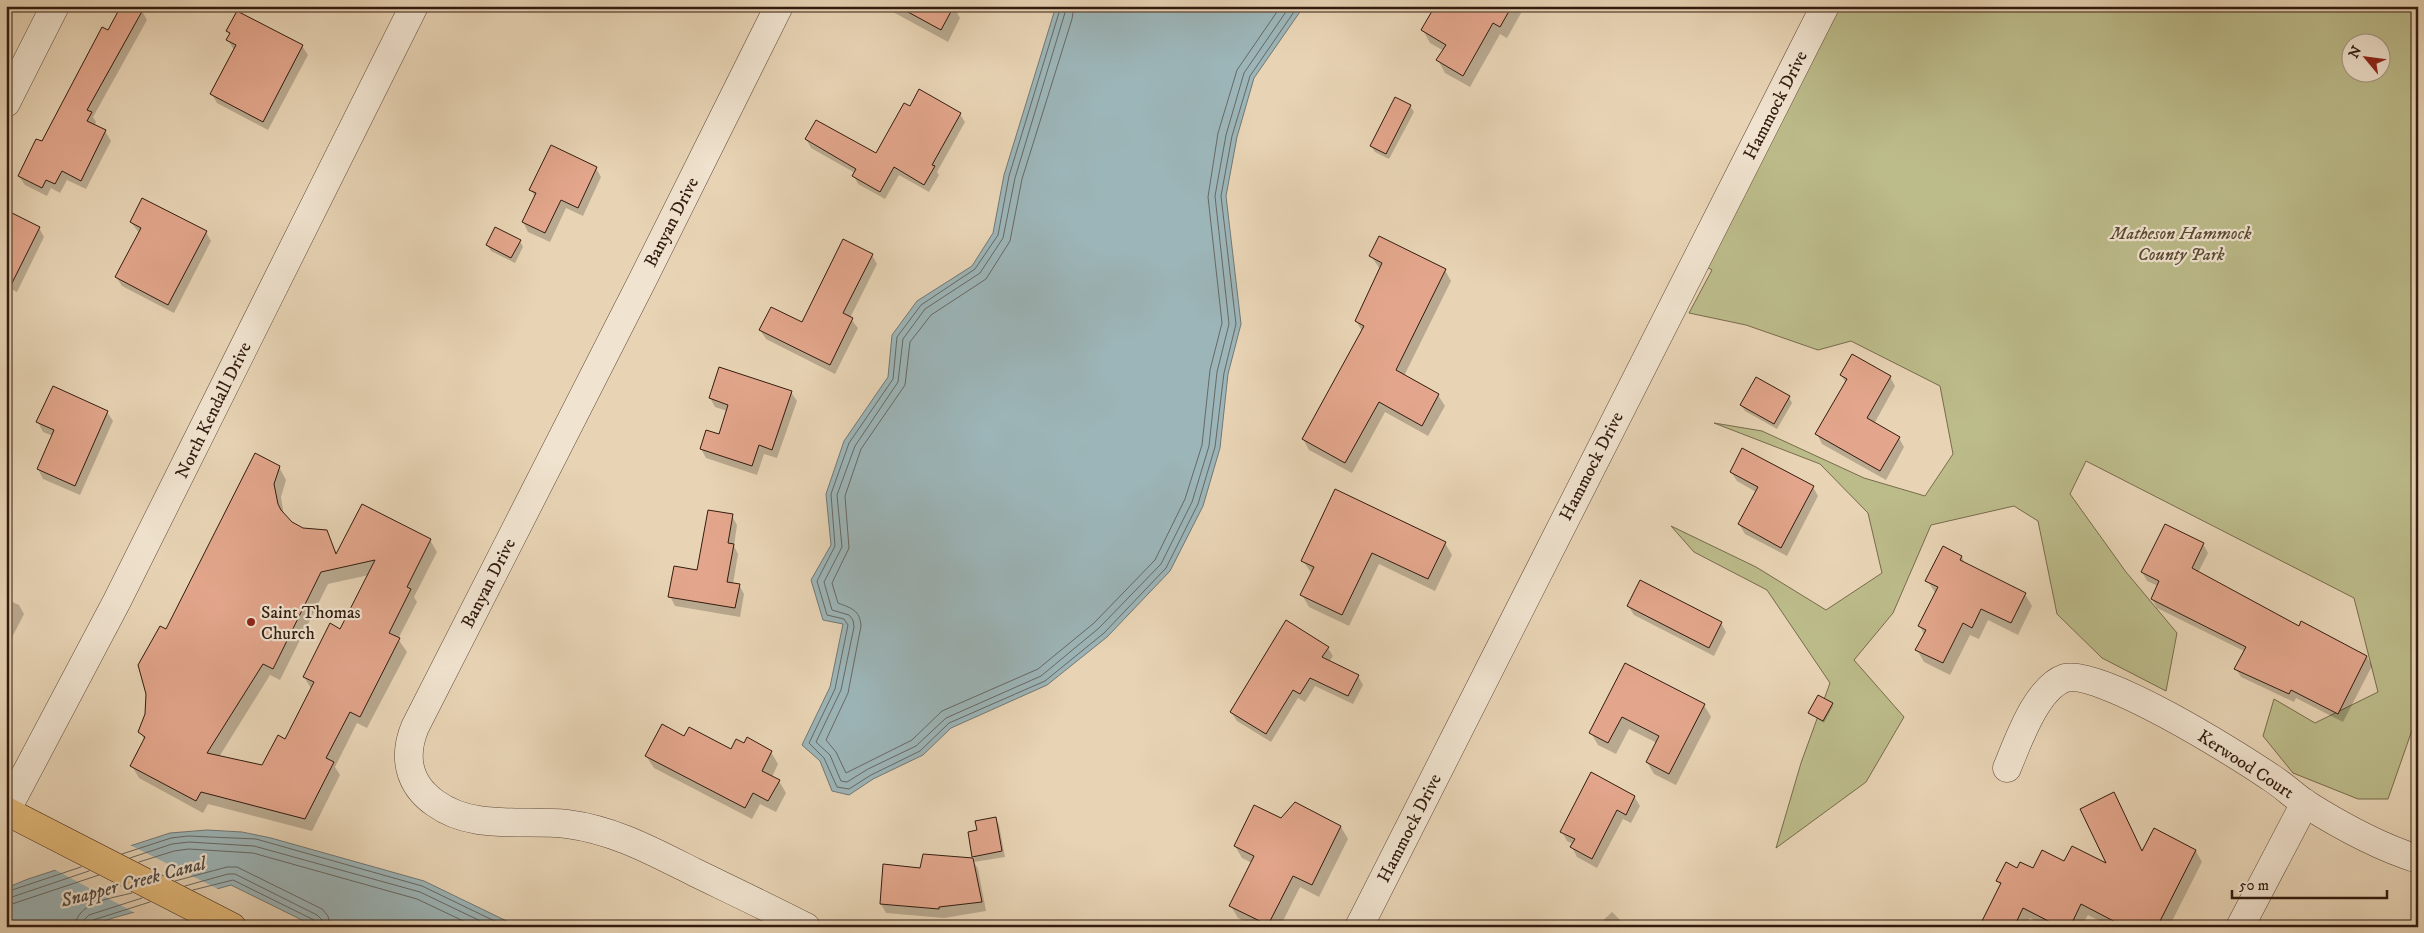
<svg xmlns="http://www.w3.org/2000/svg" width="2424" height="933" viewBox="0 0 2424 933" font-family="'IM FELL DW Pica',serif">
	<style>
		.green { fill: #bcbb8a; stroke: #776b4c; fill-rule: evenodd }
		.water { fill: #9cb5b8; stroke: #727774 }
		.pier { fill: #e8d4b5 }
		.shadow { fill: #0003; fill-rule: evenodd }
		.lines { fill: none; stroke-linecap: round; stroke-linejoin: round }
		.shore { stroke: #676864; stroke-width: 1 }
		.building { fill: #e3a68c; stroke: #321b0f; fill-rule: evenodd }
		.minor-casing { stroke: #604938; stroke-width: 29 }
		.major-casing { stroke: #321b0f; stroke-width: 29 }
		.minor { stroke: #f0e3cf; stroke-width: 28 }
		.major { stroke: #e4ba7a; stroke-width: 28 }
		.poi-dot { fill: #8f2418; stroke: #f0e3cf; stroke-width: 2 }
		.labels { text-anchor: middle; stroke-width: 4.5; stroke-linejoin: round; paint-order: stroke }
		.street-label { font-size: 18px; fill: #321b0f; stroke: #f0e3cf }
		.park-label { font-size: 18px; font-style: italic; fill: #5b4b34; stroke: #f0e3cf }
		.poi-label { font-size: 18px; fill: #321b0f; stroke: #f0e3cf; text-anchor: start }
		.water-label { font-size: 19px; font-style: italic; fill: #524942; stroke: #f0e3cf }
	</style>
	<rect width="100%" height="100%" fill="#e8d4b5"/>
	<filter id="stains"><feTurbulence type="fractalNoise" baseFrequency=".004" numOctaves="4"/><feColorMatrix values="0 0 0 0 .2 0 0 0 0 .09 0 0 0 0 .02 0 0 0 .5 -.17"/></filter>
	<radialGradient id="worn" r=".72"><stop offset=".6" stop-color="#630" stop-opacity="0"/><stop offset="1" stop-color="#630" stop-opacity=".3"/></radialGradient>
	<path class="green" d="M1836,6H2418V713L2388,799H2358L2293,773L2263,736L2274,699L2315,723L2378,692L2354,598L2086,461L2070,494L2126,572L2177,633L2166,691L2102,658L2057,614L2038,521L2014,506L1931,525L1893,613L1854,660L1904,717L1866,782L1776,848L1801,763L1830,683L1767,590L1694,552L1671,526L1756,567L1826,610L1882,573L1868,513L1820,464L1714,423L1762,431L1864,478L1925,496L1953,454L1940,386L1851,341L1818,350L1746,325L1689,313L1712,270L1701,264ZM2352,42H2382V72H2352Z"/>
	<g class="water">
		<path d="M1056,6H1304L1254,78L1237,137L1226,196L1241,324L1228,374L1220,448L1203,506L1170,571L1107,637L1047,685L951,728L923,755L873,779L849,795L832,791L820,761L802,745L830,687L843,624L823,620L811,580L831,545L826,494L844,441L888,377L892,335L917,301L972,266L993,233L1004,175Z"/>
		<path d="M207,830L242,832L271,838L424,881L519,927H316L231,885L113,918L88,927H6V888L28,879L170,833Z"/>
	</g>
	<path class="pier" d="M128,844L220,890L137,914L52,868Z"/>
	<g class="shadow">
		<path d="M6,6H15L6,25Z"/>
		<path d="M882,6H953L960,18L948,42Z"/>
		<path d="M1437,6H1525L1507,38L1500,34L1470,87L1445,73L1438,60L1444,51L1430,43L1423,30Z"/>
		<path d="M142,11L147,20L93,117L96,122L94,126L105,131L111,141L86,189L67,180L60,193L51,188L47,196L25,185L19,176L42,143L108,32Z"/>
		<path d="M228,31L302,46L308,55L268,130L217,103L212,94L234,50L228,40L230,36Z"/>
		<path d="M1410,106L1414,112L1389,159L1375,152L1371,146Z"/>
		<path d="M960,114L965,122L937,172L939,175L929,192L899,175L885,199L858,184L854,176L855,173L811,148L806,139L876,155Z"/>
		<path d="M596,168L601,177L583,216L566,208L550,242L528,232L523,222L535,197L531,190Z"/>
		<path d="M131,222L206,232L211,241L174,313L122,286L116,277L139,233Z"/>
		<path d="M39,228L44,237L17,292L9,288Z"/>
		<path d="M520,241L523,247L515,263L491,251L487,245Z"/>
		<path d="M872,255L877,264L850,318L858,328L835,374L766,339L760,330L802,324Z"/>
		<path d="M1371,256L1445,270L1451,281L1404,376L1438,395L1445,406L1428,436L1385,412L1352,473L1309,450L1303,439L1362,331L1356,321L1380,269Z"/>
		<path d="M1841,375L1890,377L1895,386L1874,424L1899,438L1904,447L1886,480L1822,444L1817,434L1846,383Z"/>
		<path d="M791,392L797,401L777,458L764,454L757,475L706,458L701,449L720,436L727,411L715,407L710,398Z"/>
		<path d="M1789,397L1792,403L1777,429L1745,411L1741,405Z"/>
		<path d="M107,412L113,421L80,495L43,479L38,469L53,436L43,432L38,422Z"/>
		<path d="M279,467L286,480L281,497L284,515L292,523L303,529L326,531L337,554L430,540L437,552L414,597L417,602L398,639L407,652L367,728L357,723L335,767L340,775L312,831L208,804L203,813L139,778L132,766L145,741L140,732L146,714L166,631ZM369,575L341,630L304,677L312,690L286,740L263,767L219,757L270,675L280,680L328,584Z"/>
		<path d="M1731,472L1813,487L1818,496L1787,556L1745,534L1739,524L1756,492L1737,481Z"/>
		<path d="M732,516L737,525L734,546L738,554L733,584L739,585L744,594L740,617L675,606L670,596L698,571Z"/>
		<path d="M1445,543L1452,555L1435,591L1379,564L1349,626L1309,607L1302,595L1312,574L1303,561Z"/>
		<path d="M2203,544L2208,553L2198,573L2299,628L2367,657L2372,666L2343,722L2296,698L2294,702L2241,677L2236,669L2244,651L2157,608L2152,599L2158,586L2147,581L2142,572Z"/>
		<path d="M1943,548L1962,557L1965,564L2025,594L2032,606L2018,635L1988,620L1979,639L1970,635L1950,675L1924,662L1917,650L1924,635L1920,626L1936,594L1927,580Z"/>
		<path d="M6,599L19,605L24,614L6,649Z"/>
		<path d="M1628,606L1721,623L1726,632L1714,656L1634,615Z"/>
		<path d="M1328,648L1333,656L1329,662L1358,676L1363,685L1353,704L1315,686L1305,702L1298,698L1271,742L1237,721L1231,712Z"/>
		<path d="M1626,665L1704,705L1711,717L1676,785L1654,774L1647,762L1657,743L1629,729L1616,754L1598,745L1591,733Z"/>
		<path d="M1832,704L1833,706L1824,723L1809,713Z"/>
		<path d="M685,738L731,750L744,744L771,752L778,764L772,777L779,781L786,793L776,812L760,804L752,819L654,768L646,756Z"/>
		<path d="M2114,794L2143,853L2196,851L2202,862L2169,927H2111L2088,915L2081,927H2046L2030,918L2025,927H1981L2001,886L1998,880L2017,869L2033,870L2064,863L2108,866Z"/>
		<path d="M1634,796L1640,806L1631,823L1623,819L1597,868L1577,857L1572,847L1573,844L1567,841L1562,832Z"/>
		<path d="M996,819L999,825L1005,857L974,862L978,869L986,911L944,918L886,913L881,904L921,870L924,856L975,859L973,856L979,831Z"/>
		<path d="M1281,820L1341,827L1348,839L1319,897L1300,887L1280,927H1255L1238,918L1231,906L1252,863L1242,858L1235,846Z"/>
		<path d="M1612,912L1627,927H1596Z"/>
	</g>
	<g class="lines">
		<g class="shore">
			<path d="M1061,6L1009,176L998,235L975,269L921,305L897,337L893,379L849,443L831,494L835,546L817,581L827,615L844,619L848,625L835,689L809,743L824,758L837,787L849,789L871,775L920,751L949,723L1045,681L1104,633L1166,568L1198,504L1215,447L1224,373L1236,324L1221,196L1232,136L1250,76L1298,6"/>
			<path d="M1067,6L1015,178L1003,238L980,273L925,309L903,339L898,382L855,446L837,495L842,547L824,582L832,610L849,615L853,620L854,627L841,690L816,742L830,755L841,781L847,782L868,769L916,746L946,718L1041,676L1099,628L1161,564L1192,502L1209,446L1217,372L1229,324L1215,196L1226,135L1244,73L1290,6"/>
			<path d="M1074,6L1072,19L1022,179L1010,241L986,279L931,315L910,342L905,385L861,449L845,496L849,548L832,583L838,603C851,608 860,610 861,626L848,693L826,740L836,752L846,773L912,740L942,711L1038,669L1094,623L1155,560L1185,499L1202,445L1210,370L1222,323L1208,197L1218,133L1237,70L1281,6"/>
			<path d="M122,854L171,838L188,836L256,839L422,886L507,927"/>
			<path d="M130,858L172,844L189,842L254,846L420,892L493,927"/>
			<path d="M139,862L174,851L189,849L253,853L417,899L476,927"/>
			<path d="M175,881L227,867H237L322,909L328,916L330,927"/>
			<path d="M185,886L228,874H235L317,915L322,920L323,927"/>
			<path d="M193,890L233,880L314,920L317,927"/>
			<path d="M6,892L81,867"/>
			<path d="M6,899L89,871"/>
			<path d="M6,906L99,875"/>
			<path d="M75,927C76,902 113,898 132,893"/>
			<path d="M83,927L84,920L89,915L142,898"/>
			<path d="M89,927L93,920L150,902"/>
		</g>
	</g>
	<g class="building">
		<path d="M121,6H145L87,110L92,112L87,121L106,130L81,181L62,171L55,184L46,180L42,188L18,176L36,139L42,141L102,27L108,30Z"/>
		<path d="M897,6H954L941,30Z"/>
		<path d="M1435,6H1512L1500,27L1493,23L1463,76L1436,60L1446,45L1421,30Z"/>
		<path d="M237,11L303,45L263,122L210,94L236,45L226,40L230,33L226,31Z"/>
		<path d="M919,89L961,113L932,165L935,166L924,185L894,167L880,192L852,176L856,169L805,139L816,120L876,153L904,103L910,106Z"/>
		<path d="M1395,97L1411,105L1386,154L1370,146Z"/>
		<path d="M551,145L597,167L578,208L561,200L545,233L522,222L536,193L529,190Z"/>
		<path d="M142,198L207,231L168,305L115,277L141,228L130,222Z"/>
		<path d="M6,210L40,227L6,295Z"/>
		<path d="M495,227L521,240L511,258L486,245Z"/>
		<path d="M1379,236L1446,269L1396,370L1439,394L1422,426L1379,402L1345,463L1302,439L1364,326L1355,321L1382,263L1369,256Z"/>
		<path d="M843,239L873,254L843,313L853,318L830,365L759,330L771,307L802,322Z"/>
		<path d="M1852,354L1891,376L1867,418L1900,437L1880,471L1815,434L1847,379L1840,375Z"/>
		<path d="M719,367L792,391L772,450L759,445L752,466L700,449L706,430L719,434L728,405L709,398Z"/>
		<path d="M1756,377L1790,396L1774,424L1740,405Z"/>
		<path d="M53,386L108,411L75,486L37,469L54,430L36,422Z"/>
		<path d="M1742,448L1814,486L1781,548L1738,524L1758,487L1730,472Z"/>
		<path d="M255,453L280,466L274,484L278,504L281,510L292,522L303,528L327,530L336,554L362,504L431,539L407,587L411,589L389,633L400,638L360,717L350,712L326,758L334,762L305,819L201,792L196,801L130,766L145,737L138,732L145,714L146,694L138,665L160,626L166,629ZM375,560L340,629L330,623L303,677L314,682L285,739L278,735L262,765L207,753L263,664L273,669L321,572Z"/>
		<path d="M1335,489L1446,542L1428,579L1372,553L1342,615L1300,595L1314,567L1301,561Z"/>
		<path d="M708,510L733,514L728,543L734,544L727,582L740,584L735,608L668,597L674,566L697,570Z"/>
		<path d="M2165,524L2204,543L2192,568L2299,626L2301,621L2367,656L2338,714L2291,690L2289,694L2234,669L2246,647L2151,599L2159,581L2141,572Z"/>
		<path d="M1943,546L1962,556L1960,560L2026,593L2011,623L1981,609L1972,628L1963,623L1943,663L1915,650L1926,630L1918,626L1938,587L1925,581Z"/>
		<path d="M1640,580L1722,622L1709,648L1627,606Z"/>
		<path d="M1286,620L1329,647L1322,657L1359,675L1348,696L1310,678L1300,694L1293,690L1266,734L1230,712Z"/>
		<path d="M1625,663L1705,704L1669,774L1646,762L1659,736L1622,717L1608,743L1589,733Z"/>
		<path d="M1818,695L1833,703L1823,721L1808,713Z"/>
		<path d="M662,724L684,736L689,727L731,749L736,739L744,743L747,737L772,751L762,771L780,780L768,801L753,793L745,808L645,756Z"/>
		<path d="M1591,772L1635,796L1626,815L1617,810L1592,859L1570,847L1575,839L1560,832Z"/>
		<path d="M2114,792L2142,851L2154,828L2196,850L2157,927H2125L2081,904L2070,927H2060L2023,908L2014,927H1979L2001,883L1996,881L2006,862L2017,868L2020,862L2033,868L2042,850L2064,861L2072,846L2106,863L2080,809Z"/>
		<path d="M1295,802L1341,826L1312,885L1293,876L1268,925L1229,906L1254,856L1234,846L1254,805L1281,818Z"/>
		<path d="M996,817L1002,851L972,857L968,832L977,830L975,821Z"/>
		<path d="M923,854L973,858L982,902L939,907V909L880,904L883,864L920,868Z"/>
	</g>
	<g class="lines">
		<g class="minor-casing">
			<g id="minor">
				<path d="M779,6L642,281L415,727C403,756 408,784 435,803C473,831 524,819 567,824C614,830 652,851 694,872C731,890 769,908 806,927"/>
				<path d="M6,103L55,6"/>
				<path d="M2007,768C2018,742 2036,688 2065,678C2099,668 2238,755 2270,777C2283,785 2294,796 2306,804C2341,826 2379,847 2418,859"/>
				<path d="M6,811L117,601L414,6"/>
				<path d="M1359,927L1825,6"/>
				<path d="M2240,927L2305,803"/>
			</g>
		</g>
		<g class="major-casing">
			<path id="major" d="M6,811L232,927"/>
		</g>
		<use href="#minor" class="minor"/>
		<use href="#major" class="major"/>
	</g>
	<circle class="poi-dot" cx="251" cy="622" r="5"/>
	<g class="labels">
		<g class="street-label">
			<text transform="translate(1775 105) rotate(-63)" y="6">Hammock Drive</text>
			<text transform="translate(671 222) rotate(-63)" y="6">Banyan Drive</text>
			<text transform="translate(213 410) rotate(-64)" y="6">North Kendall Drive</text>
			<text transform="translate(1591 466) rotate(-63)" y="6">Hammock Drive</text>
			<text transform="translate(488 583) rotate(-63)" y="6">Banyan Drive</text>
			<text transform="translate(2246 764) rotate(33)" y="6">Kerwood Court</text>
			<text transform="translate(1409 828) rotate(-63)" y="6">Hammock Drive</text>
		</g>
		<g class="park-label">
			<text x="2181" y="239">Matheson Hammock<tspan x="2181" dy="21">County Park</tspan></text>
		</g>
		<g class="poi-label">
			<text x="261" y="618">Saint Thomas<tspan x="261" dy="21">Church</tspan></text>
		</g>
		<g class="water-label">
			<text transform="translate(133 881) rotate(-15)" y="7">Snapper Creek Canal</text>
		</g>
	</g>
	<rect width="2424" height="933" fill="none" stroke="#e8d4b5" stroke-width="25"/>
	<rect x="8" y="8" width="2409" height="918" fill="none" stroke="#321b0f" stroke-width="2.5"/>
	<rect x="12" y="12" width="2399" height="908" fill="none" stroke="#321b0f"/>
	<g transform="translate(2366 58) rotate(299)"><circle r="24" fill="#f0e3cf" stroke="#a49382"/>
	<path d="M0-4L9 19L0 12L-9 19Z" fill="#8f2418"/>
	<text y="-8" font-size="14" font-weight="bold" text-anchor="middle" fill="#321b0f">N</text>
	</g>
	<path d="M2232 890v8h155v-8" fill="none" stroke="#321b0f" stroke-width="2.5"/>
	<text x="2239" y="890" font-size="15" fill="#321b0f" stroke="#f0e3cf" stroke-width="4" paint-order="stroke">50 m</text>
	<rect width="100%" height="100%" filter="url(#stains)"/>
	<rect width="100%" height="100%" fill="url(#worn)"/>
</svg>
